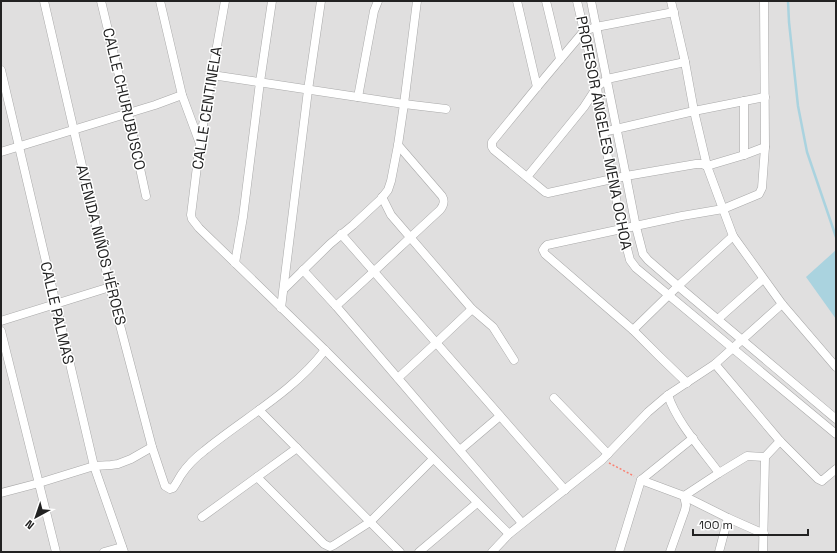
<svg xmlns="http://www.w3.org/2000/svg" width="837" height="553" viewBox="0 0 837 553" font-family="'Space Grotesk',sans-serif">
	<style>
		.residential { fill: #e0dfdf }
		.water { fill: #aad3df }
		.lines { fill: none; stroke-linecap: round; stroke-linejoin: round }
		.stream { stroke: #aad3df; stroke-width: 2.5 }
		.minor-casing { stroke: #a9a9a9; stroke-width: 9 }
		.path { stroke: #fa8072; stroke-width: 1.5; stroke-dasharray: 2 2; stroke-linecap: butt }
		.minor { stroke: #fff; stroke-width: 8 }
		.labels { text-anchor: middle; stroke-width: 3; stroke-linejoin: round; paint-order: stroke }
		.street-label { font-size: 15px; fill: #222; stroke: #fff }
	</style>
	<rect width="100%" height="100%" fill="#f2efe9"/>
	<rect class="residential" x="1" y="1" width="835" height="551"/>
	<path class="water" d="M836,250V319L806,277Z"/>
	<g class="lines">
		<path class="stream" d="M788,1L789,22L798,106L807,152L836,237"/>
		<g class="minor-casing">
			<g id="minor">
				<path d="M44,1L110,287L152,447L165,486L170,489L173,488C176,484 178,480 181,475C187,466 196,457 204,451C244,418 293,392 325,350"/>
				<path d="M101,1L128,113L146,196"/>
				<path d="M160,1L182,95L199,141"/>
				<path d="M225,1L200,142L191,215L192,219L199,228L325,350L509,534"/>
				<path d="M517,1L537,87"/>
				<path d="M546,1L560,59"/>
				<path d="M577,1L597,87L603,132L622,229L630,260L636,268L836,434"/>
				<path d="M591,1L626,176L636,227L643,254L648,260L678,286L836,419"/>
				<path d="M671,1L685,62L694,111L707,166L733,236L782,304L836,367"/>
				<path d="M674,12L596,27L584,31L537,87L492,142V147L494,150L545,192L548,193L626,176L696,164H702L707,166L744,155L765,147"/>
				<path d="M1,70L94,466L124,552"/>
				<path d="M212,75L404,104L446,109"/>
				<path d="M358,97L374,11L378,1"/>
				<path d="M744,101V155"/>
				<path d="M603,132L694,111L765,97"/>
				<path d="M1,152L155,105L182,95"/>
				<path d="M527,177L584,107L597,87L607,79L685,62"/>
				<path d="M382,197L391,215L472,309L493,327L514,360"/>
				<path d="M341,234L565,490"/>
				<path d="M235,263L243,217L260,82L272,1"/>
				<path d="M303,270L336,306L522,523"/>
				<path d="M284,289L330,244L353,225L381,199L388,190L391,181L398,145L404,104L417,1"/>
				<path d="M336,306C372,274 405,242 440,210C444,205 445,201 442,196L398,145"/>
				<path d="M281,308L308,90L321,1"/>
				<path d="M718,319L763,279"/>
				<path d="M1,321L110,287"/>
				<path d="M633,330L678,286L733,236"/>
				<path d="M1,331L56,552"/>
				<path d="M715,364L780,441L818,479L822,481L823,480L836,469"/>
				<path d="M398,378L436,343L472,309"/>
				<path d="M687,383L659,356L633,330L545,254L543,250L545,247L547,245L682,216L723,209L759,194L762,188L765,147L764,1"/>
				<path d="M668,395C676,421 702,450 719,473"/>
				<path d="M554,398L608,454"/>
				<path d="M259,410L400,552"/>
				<path d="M460,450L500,416"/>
				<path d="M257,477L324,544L330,547L334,545L370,522L433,459"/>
				<path d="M641,480L684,496L728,518L764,534"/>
				<path d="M641,480L693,438"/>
				<path d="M1,493L39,483L94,466L111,465L118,464L131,459L152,447"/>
				<path d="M202,517L297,448"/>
				<path d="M104,552L122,547"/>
				<path d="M419,552L477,503"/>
				<path d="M492,552L509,534L602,460L648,412L668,395L715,364L782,304"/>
				<path d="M619,552L641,480"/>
				<path d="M670,552L685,510L686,505L684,496L719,473L747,456L765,457"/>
				<path d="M719,552L728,518"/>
				<path d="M763,552L765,457L780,441"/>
			</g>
		</g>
		<path class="path" d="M609,463L634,476"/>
		<use href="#minor" class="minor"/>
	</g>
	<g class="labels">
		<g class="street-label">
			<text transform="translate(124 99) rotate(77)" y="5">CALLE CHURUBUSCO</text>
			<text transform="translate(207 108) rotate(-81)" y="5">CALLE CENTINELA</text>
			<text transform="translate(604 133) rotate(79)" y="5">PROFESOR ÁNGELES MENA OCHOA</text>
			<text transform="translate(101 245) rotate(76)" y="5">AVENIDA NIÑOS HÉROES</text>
			<text transform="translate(57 313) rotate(77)" y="5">CALLE PALMAS</text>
		</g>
	</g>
	<rect width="837" height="553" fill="none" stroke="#222222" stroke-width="4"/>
	<g transform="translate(36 517) rotate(220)" stroke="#ffffff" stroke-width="3" paint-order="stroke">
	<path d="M0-3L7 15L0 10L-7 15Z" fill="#222222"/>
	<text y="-6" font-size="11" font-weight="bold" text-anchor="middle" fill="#222222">N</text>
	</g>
	<path d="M693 529v6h115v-6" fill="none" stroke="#222222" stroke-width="2"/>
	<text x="699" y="529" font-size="12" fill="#222222" stroke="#ffffff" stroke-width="3" paint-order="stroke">100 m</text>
</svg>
